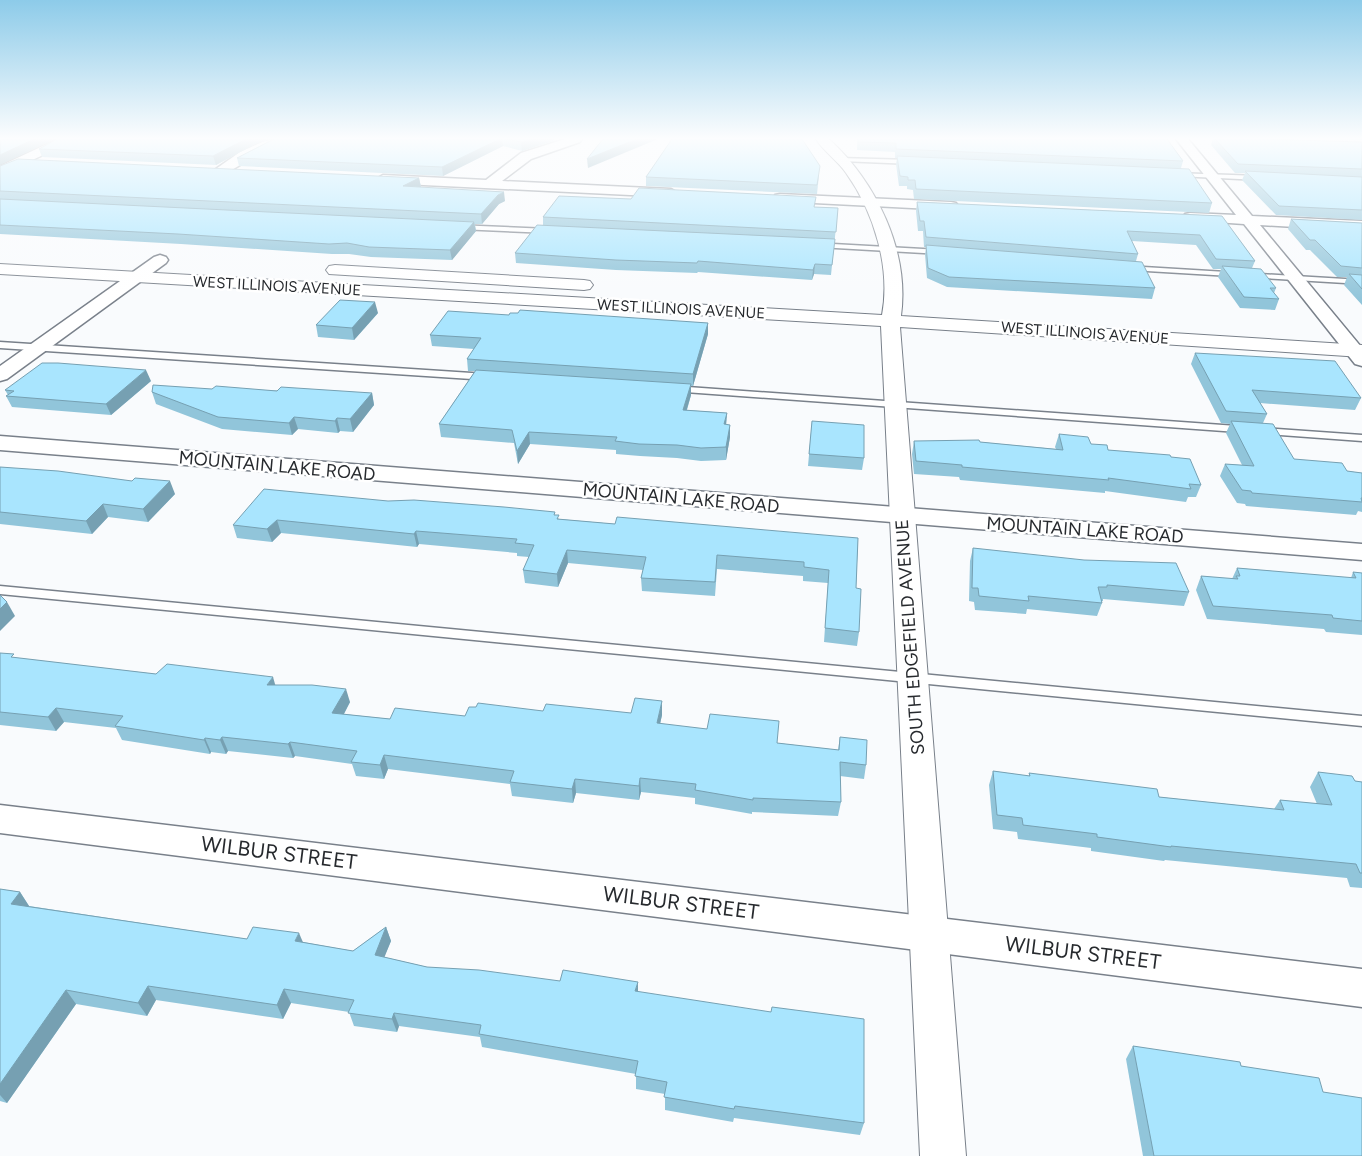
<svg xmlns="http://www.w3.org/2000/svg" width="1362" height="1156" viewBox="0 0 1362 1156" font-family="Figtree,sans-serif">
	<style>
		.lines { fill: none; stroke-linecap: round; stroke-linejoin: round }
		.lane-casing { stroke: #79808a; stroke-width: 3 }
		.street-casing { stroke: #79808a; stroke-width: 3 }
		.secondary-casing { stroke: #79808a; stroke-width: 2 }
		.lane { fill: #fff; fill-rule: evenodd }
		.street { fill: #fff; fill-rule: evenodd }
		.secondary { fill: #fff; fill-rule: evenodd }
		.wall { fill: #91c5da }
		.shaded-wall { fill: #76a0b2 }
		.building { fill: #a9e5fe; stroke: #76a0b2 }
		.labels { text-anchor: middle; stroke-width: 5; stroke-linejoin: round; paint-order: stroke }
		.far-street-label { font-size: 15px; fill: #272a2e; stroke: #fff }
		.street-label { font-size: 18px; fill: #272a2e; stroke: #fff }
		.near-street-label { font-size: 21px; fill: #272a2e; stroke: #fff }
	</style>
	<rect width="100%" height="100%" fill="#f9fbfd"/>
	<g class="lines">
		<g class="lane-casing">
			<g id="lane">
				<path d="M839,158L912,160L915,162L912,164L841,161Z"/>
				<path d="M1175,173L1260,176L1263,178L1260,180L1177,176L1174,174Z"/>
				<path d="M456,225L549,229L553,231L549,233L459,229H456Z"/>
				<path d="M815,243L941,250L945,252L941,254L818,247H815Z"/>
				<path d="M1127,266L1362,280V284L1130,270L1126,268Z"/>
				<path d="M0,342L487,374L492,377L487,380L0,348Z"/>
				<path d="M674,386L1362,435V441L671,391V387Z"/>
				<path d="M0,586L1362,716V726L0,594Z"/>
			</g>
		</g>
		<g class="street-casing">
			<g id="street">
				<path d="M58,139H73L71,142L0,175V166Z"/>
				<path d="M269,139H284L225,174H215L213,171L240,152Z"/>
				<path d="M565,139H582L580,142L531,159L502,181L671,189L678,193L671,197L383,183L376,179L383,175L486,180L521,153Z"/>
				<path d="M1176,139H1188L1252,216L1362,221V231L1260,225L1362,348V366L1355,364L1244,224L1185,220L1183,217L1185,214L1190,213L1236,215Z"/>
				<path d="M780,194L951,202L956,203L958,206L956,209L951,210L775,201L773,198L775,195Z"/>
				<path d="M160,255L166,257L168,260L166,263L7,379L0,381V366L154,257Z"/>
				<path d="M0,436L1362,544V560L0,450Z"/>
				<path d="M0,805L1362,969V1007L0,833Z"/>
			</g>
		</g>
		<g class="secondary-casing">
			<g id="secondary">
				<path d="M816,139H829C876,182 910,251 901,316L1362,345V357L900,327L966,1156H920L881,326L0,274V264L882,315C891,268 874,212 846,173C838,161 823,151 816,139Z"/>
				<path d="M335,265L584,280L590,281L593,285L590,289L584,290L329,274L326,270L329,266Z"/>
			</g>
		</g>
		<use href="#lane" class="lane"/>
		<use href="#street" class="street"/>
		<use href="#secondary" class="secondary"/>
	</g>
	<g class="wall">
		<path d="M57,139H555L553,141L522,151L503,146L443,176L239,166L237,158L273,139L257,143L216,165L42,157L39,149Z"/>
		<path d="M857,139H1167L1183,161L1181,168L1212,203L1209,213L914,199L913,190L907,189V186H899L896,164L897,158H895V152L857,150Z"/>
		<path d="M1213,139L1362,142V220L1276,215L1242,180L1245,173H1235L1211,145Z"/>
		<path d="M1303,139H1362V140Z"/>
		<path d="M0,166L419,178L421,187L505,201L499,204L482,224H475L476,231L452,260L371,257L349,254H332L181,244L0,234Z"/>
		<path d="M819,175L817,194L646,186V177Z"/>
		<path d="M917,202L1222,216L1255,261L1252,268L1276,288L1274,293L1279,299L1275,310L1240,308L1218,277L1221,269H1213L1196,245L1132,241L1138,254L1136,261L1155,288L1152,299L947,287L927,278L925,255L926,247H924L923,231H918L916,211Z"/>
		<path d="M815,207L838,208L831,275L814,274L812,280L698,272L697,273L616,270L516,263L515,253L543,225V217Z"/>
		<path d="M1291,219L1362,223V305L1344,285L1347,277H1337L1310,250H1306L1288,229Z"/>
		<path d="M378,313L354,340L318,337L316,325Z"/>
		<path d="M509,315L708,323V334L693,386H691V395L687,410L727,413L726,425H730V437L726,460L701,461L677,458L640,456L616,454V450L530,444L518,464L514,443L441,437L439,424L475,371H468L467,359L474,349L432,346L430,335Z"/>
		<path d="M1195,353L1361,398L1355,410L1260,403L1267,414L1263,423L1294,459L1347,471L1362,473V512L1358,511L1356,515L1246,506L1245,504L1237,503L1220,476L1225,464L1242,465L1226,433L1230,424L1221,423L1191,364Z"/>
		<path d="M151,381L111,415L12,407L6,396L8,395L5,390Z"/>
		<path d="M212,389L372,393L374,405L353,432L340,431L338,433L298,429L292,435L222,429L156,404L152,392Z"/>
		<path d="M812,421L864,458L862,470L808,466Z"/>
		<path d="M1059,434L1108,450L1171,457L1201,485L1196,497H1188L1186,502L1105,491V493L960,480L959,477L914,474L912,454L914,441L980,442L1056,449L1055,447Z"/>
		<path d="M0,467L175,494L148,522L108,517L92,534L0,524Z"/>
		<path d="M388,501L555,515L559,519L615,524L858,538L856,588L859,632L857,646L824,642L828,583L803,581V576L717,569L715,596L642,591L641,578L643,570L568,563L558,587L525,583L523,570L529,557L517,556V553L419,544L417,547L281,533L272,542L237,538L233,525Z"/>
		<path d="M973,548L1189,592L1184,606L1103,599V601H1101L1102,603L1097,616L1027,609L1026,614L975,610L974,602L969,601L970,561Z"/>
		<path d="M1237,568L1351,578L1353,572L1362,573V635L1326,632L1324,629L1207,619L1196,590L1201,576L1232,579Z"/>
		<path d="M0,653L16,658L156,674L275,685L350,702L344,714L390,719L465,716L543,711L631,713L662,715L660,724L777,743L838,750L840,737L866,765L864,779L840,776L841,802L838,816L752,812V814L695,804V798L641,792L639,800L576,793L573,803L512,796L510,784L388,769L384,779L356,776L352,764L295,756L293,758L228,751L226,754L211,752L210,754L122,740L116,728L64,722L56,731L0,725Z"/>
		<path d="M993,771L1029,776V773L1159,797L1274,809L1280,800L1317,804L1310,787L1318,772L1355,781L1362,782V888L1350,887L1347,878L1165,860L1164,861L1091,851V848L1018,839L1017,832L993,829L989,785Z"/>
		<path d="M0,889L20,892L29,906L247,939L303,942L353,951L386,927L391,941L384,957L427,967L638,992L864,1123L860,1135L734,1118L733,1122L665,1110V1094L636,1089V1074L482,1047L480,1037L399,1026L397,1032L354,1026L349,1012L291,1003L283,1019L156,1000L147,1016L76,1004L7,1103L0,1101Z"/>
		<path d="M1133,1046L1241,1066L1323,1092L1362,1156H1143L1126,1059Z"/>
	</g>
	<g class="shaded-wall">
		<path d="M34,139H55L0,165V155Z"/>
		<path d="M246,139H276L257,143L216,165L213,156Z"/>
		<path d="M500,139H502L503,146L443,176L442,167Z"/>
		<path d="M532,139H555L553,141L522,151L521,142Z"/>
		<path d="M637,139H658L588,168L587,159Z"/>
		<path d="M419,178L421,187L403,186Z"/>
		<path d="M504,192L505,201L499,204L482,224L481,214L498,195Z"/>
		<path d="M474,222L476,231L452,260L450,250Z"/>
		<path d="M815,264L814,274L812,280L813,270Z"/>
		<path d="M375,302L378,313L354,340L352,328Z"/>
		<path d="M708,323V334L693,386V374Z"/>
		<path d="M146,370L151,381L111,415L106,404Z"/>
		<path d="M691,384V395L683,422V410Z"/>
		<path d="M372,393L374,405L353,432L350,419Z"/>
		<path d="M727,413L726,425L724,424Z"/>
		<path d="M294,417L298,429L292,435L289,423Z"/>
		<path d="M337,418L340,431L338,433L335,421Z"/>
		<path d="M730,425V437L726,460V447Z"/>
		<path d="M529,432L530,444L518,464L517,451Z"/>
		<path d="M170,481L175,494L148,522L143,509Z"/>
		<path d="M103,504L108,517L92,534L86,521Z"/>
		<path d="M277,520L281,533L272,542L267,529Z"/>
		<path d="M416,531L419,544L417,547L414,534Z"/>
		<path d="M567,550L568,563L558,587L557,574Z"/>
		<path d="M7,602L15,616L0,631V609Z"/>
		<path d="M273,677L277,691L267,685Z"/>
		<path d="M346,689L350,702L337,727L332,713Z"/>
		<path d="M662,701V715L657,737V723Z"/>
		<path d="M56,708L64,722L56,731L48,717Z"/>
		<path d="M222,737L228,751L226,754L220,740Z"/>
		<path d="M205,738L211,752L210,754L204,740Z"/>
		<path d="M290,742L295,756L293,758L288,744Z"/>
		<path d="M384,755L388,769L384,779L380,765Z"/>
		<path d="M640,778L641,792L639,800V786Z"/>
		<path d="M575,779L576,793L573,803L572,789Z"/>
		<path d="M20,892L29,906L21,918L11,904Z"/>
		<path d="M386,927L391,941L380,968L375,955Z"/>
		<path d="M299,933L305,947L295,941Z"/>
		<path d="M638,982V995L635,991Z"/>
		<path d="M148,986L156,1000L147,1016L138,1003Z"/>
		<path d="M284,989L291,1003L283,1019L277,1005Z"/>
		<path d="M66,990L76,1004L7,1103L0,1095V1084Z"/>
		<path d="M394,1013L399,1026L397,1032L392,1019Z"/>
	</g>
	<g class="building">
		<path d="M0,139H34L0,155Z"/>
		<path d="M57,139H246L213,156L39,149Z"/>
		<path d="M274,139H500L442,167L237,158Z"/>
		<path d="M506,139H532L521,142Z"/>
		<path d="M603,139H637L587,159Z"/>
		<path d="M672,139H802L820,166L817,185L646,177Z"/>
		<path d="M858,139H1167L1183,161L896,149V143L858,142Z"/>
		<path d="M1215,139H1267L1362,142V169L1238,164Z"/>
		<path d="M897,156L1189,169L1212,203L916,189L915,180H908V177L900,176Z"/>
		<path d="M18,159L419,178L403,186L504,192L498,195L481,214L0,191V166Z"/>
		<path d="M1245,171L1362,177V210L1279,206Z"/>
		<path d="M639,188L816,197L814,207L838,208L836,232L543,217L559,196L631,199Z"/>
		<path d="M0,199L474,222L450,250L369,247L347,243L329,244L178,234L0,225Z"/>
		<path d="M917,202L1222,216L1255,261L1216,259L1200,235L1127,231L1138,254L926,237L924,221H920Z"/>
		<path d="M1291,219L1362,223V268L1341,266L1315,240H1310Z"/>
		<path d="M537,225L835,239L832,265L815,264L813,270L698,261L697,263L616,260L515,253Z"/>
		<path d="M926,245L1142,262L1155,288L949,277L928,268Z"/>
		<path d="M1222,266L1261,269L1276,288H1270L1279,299L1244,297Z"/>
		<path d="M1349,274L1362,275V289Z"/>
		<path d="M340,300L375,302L352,328L316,325Z"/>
		<path d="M520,310L708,323L693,374L467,359L481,338L430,335L448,311L509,315L510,313H518Z"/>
		<path d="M1195,353L1335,361L1361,398L1252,390L1267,414L1226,411Z"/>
		<path d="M42,363H58L146,370L106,404L6,396L14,391L5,390Z"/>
		<path d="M476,370L691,384L683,410L727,413L724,424L730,425L726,447L701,448L677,445L639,444L615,441L617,437L529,432L517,451L512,430L439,424Z"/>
		<path d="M153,385L212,389L216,386L277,391L281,387L372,393L350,419L337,418L335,421L294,417L289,423L218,417L152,392Z"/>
		<path d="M812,421L864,425V458L809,454Z"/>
		<path d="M1231,421L1273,424L1294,459L1342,463L1347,471L1362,473V498H1361L1362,502L1252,493L1251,491L1242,490L1225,464L1254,466Z"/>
		<path d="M1059,434L1088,437L1091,444L1107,445L1108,450L1170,455L1171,457L1190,459L1201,485L1189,484L1191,489L1108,478L1109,480L962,467V465L916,461L914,441L979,440L980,442L1063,450Z"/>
		<path d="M0,467L58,471L132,481L135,478L170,481L143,509L103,504L86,521L0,512Z"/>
		<path d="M264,489L388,501L414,500L504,507L555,512L554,515H559L557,519L615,524L617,517L858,538L856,588L861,589L859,632L825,628L829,570L804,567V562L717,555L715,582L641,578L646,557L567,550L557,574L523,570L534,545L515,543L517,539L416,531L414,534L277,520L267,529L233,525Z"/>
		<path d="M973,548L1084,560L1176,563L1189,592L1107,585V587H1098L1102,603L1028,596L1029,601L979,596L978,588H972Z"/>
		<path d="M1237,568L1356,578L1353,572L1362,573V621L1333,618L1332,615L1213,606L1201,576L1238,579L1236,576H1240Z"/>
		<path d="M0,595L7,602L0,609Z"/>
		<path d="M0,653L14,654L11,657L156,674L167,664L273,677L267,685H312L346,689L332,713L390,719L395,708L465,716L469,707H476L478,703L543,711L546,704L631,713L635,698L662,701L657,723L707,729L710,714L779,721L777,743L839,750L840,737L867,740L866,765L840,762L841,802L753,798V800L695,790L696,784L640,778L639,786L575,779L572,789L510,782L514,771L384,755L380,765L351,762L357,751L290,742L288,744L222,737L220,740L205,738L204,740L115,726L123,716L56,708L48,717L0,712Z"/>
		<path d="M993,771L1030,776L1029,773L1157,789L1159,797L1284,810L1280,800L1332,805L1318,772L1352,776L1355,781L1362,782V873H1360L1356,864L1171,846V847L1097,837V834L1023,825L1022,818L997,815Z"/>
		<path d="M0,889L20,892L11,904L247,939L253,927L299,933L295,941L353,951L386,927L375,955L427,967L479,970L560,981L563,970L638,982L635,991L771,1012L772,1007L864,1019V1123L735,1106L734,1109L664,1097L667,1082L635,1076L638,1061L479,1034L481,1025L394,1013L392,1019L348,1013L354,1000L284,989L277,1005L148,986L138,1003L66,990L0,1084Z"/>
		<path d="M1133,1046L1240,1062L1241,1066L1319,1078L1323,1092L1362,1098V1156H1154Z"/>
	</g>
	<linearGradient id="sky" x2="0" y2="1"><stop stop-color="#8dcbe9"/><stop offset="0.46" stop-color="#fcfdfe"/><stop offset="1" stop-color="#fcfdfe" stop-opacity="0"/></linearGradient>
	<rect width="1362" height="301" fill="url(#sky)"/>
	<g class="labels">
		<g class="far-street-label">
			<text transform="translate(277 286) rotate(3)" y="5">WEST ILLINOIS AVENUE</text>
			<text transform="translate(681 309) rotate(3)" y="5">WEST ILLINOIS AVENUE</text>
			<text transform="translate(1085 333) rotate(4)" y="5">WEST ILLINOIS AVENUE</text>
		</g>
		<g class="street-label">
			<text transform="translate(277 466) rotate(5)" y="6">MOUNTAIN LAKE ROAD</text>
			<text transform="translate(681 498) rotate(5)" y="6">MOUNTAIN LAKE ROAD</text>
			<text transform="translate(1085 530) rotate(4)" y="6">MOUNTAIN LAKE ROAD</text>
			<text transform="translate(910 637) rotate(-94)" y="6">SOUTH EDGEFIELD AVENUE</text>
		</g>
		<g class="near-street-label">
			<text transform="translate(279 853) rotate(7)" y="7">WILBUR STREET</text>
			<text transform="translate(681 903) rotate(7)" y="7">WILBUR STREET</text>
			<text transform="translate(1083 953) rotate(7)" y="7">WILBUR STREET</text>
		</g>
	</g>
</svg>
